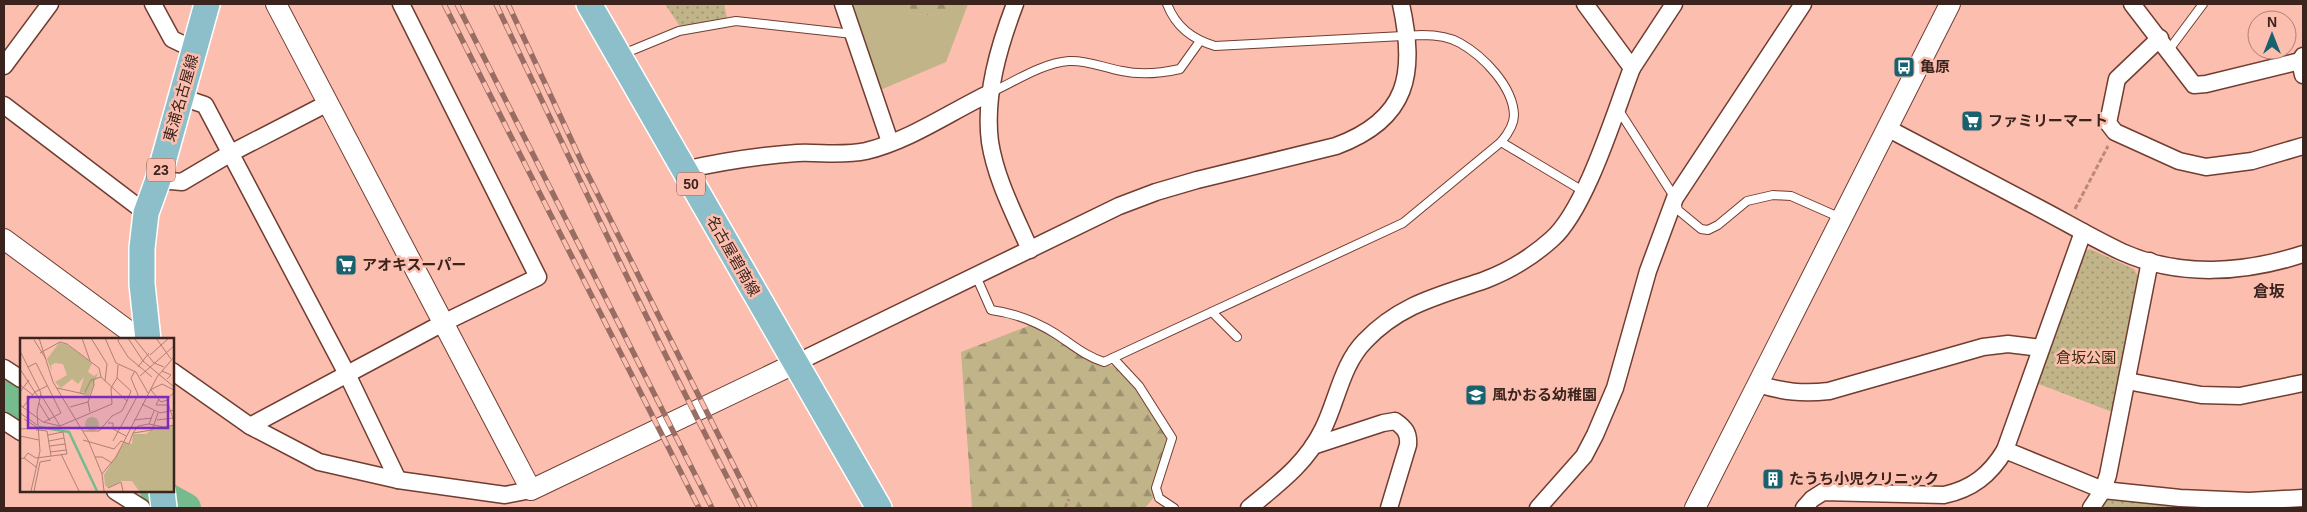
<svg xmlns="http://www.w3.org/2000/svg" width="2307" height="512" viewBox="0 0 2307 512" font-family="Helvetica,'Noto Sans JP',sans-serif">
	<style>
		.grass { fill: #c0b488 }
		.forest { fill: url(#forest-firs) }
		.park { fill: url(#park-dots) }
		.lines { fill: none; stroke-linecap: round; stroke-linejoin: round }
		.river { stroke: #76bb8d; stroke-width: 30 }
		.service-casing { stroke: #713d31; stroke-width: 10 }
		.minor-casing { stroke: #713d31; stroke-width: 19 }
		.tertiary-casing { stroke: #713d31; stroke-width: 22 }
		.primary-casing { stroke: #fff; stroke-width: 28 }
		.path { stroke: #ba897d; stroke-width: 3; stroke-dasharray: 5 2.5; stroke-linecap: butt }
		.service { stroke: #fff; stroke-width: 8 }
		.minor { stroke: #fff; stroke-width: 16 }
		.tertiary { stroke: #fff; stroke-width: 20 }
		.primary { stroke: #8cbfca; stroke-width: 25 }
		.rail-casing { stroke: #986d63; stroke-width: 5.5 }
		.rail { stroke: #fcbeaf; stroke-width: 4; stroke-dasharray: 11; stroke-linecap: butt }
		.labels { text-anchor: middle; stroke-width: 5; stroke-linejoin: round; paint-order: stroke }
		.shield { fill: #fcbeaf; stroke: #76524a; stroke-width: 1 }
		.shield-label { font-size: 14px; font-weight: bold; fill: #3c241e }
		.poi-label { font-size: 15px; font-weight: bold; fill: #3c241e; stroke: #fcbeaf; text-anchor: start }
		.street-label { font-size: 15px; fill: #3c241e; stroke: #fcbeaf }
		.park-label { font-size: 15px; fill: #372e0c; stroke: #fcbeaf }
		.neighbourhood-label { font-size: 16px; font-weight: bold; fill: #3c241e; stroke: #fcbeaf }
		.inset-river { fill: none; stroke: #76bb8d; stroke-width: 2.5 }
		.inset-road { fill: none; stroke: #af8075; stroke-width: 1 }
		.view { fill: #7b2cbf; fill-opacity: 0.15; stroke: #7b2cbf; stroke-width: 2.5 }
		.inset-edge { fill: none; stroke: #3c241e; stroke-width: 2.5 }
	</style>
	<defs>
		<pattern id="forest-firs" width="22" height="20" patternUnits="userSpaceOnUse" patternTransform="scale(1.25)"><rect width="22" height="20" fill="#c0b488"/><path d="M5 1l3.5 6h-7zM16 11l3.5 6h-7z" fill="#9d926f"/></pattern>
		<pattern id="park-dots" width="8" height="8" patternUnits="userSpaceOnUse" patternTransform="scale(1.25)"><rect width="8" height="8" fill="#c0b488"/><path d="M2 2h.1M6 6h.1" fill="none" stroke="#9d926f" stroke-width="1.8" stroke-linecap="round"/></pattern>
	</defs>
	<rect width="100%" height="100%" fill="#fcbeaf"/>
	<path class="grass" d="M848,4H908L911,13C925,16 941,18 950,4H968L946,62L878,91Z"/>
	<g class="forest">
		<path d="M908,4H950C941,18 925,16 911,13Z"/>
		<path d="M1031,325L1053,335L1087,360L1117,367L1137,388L1168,439L1153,482L1154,497L1145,508H972L961,352Z"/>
	</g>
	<g class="park">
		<path d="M665,4H724L727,18L681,28Z"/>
		<path d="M2090,249L2134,269L2139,278L2115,413L2036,383L2082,252Z"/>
		<path d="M2113,496L2303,503V508H2099L2103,501Z"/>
	</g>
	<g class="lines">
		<g class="river">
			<path d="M4,395L21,406"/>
			<path d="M155,491L186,508"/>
		</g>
		<g class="service-casing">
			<g id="service">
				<path d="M2168,51L2203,4"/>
				<path d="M623,54L679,31L736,21L853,34"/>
				<path d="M990,93C1014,82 1042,63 1069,61C1088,60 1104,68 1122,71C1140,75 1162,73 1180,69L1200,41"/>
				<path d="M1618,109L1675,198L1678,210L1701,229L1708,230L1718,225L1747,201L1773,195L1791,196L1841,218"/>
				<path d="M1501,142L1583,191"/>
				<path d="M976,276L991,310C1014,313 1037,322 1056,334C1073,345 1085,356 1104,362L1403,223L1501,142C1507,135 1514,125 1514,115C1513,86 1483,56 1460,43C1448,36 1435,35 1422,35L1215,46C1192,39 1176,27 1167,4"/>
				<path d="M1212,312L1237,337"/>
				<path d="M1113,358L1139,386L1172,438L1156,488L1159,498L1174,508"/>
			</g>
		</g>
		<g class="minor-casing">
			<g id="minor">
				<path d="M153,4L172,39L195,50"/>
				<path d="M843,4L890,142"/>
				<path d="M1015,4C999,46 984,96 990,142C996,180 1015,215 1030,250"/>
				<path d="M2132,4L2194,85L2206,84L2300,61"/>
				<path d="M2160,38L2117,79L2108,123L2115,132L2179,161L2206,167L2252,161L2303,146"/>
				<path d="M2303,56L2300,61L2303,75"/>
				<path d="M4,66L50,4"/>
				<path d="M1632,68L1674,4"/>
				<path d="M181,97L205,105L347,374L398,480"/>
				<path d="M4,105L146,213"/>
				<path d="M1887,128C1936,154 1985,180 2035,206C2064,221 2092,238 2122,252C2180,278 2245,273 2303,254"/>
				<path d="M684,170C724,161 755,156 797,153C820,152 842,156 866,151C909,141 950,112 990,93"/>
				<path d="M158,180L182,182L231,153L328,103"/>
				<path d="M2083,232L2005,450L2103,490L2180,498L2249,501L2303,498"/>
				<path d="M796,363L1119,206L1156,192L1197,180L1336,146C1409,119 1416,73 1401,4"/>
				<path d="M4,368L21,379"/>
				<path d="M172,371L250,426L319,462L398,480L505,495L531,490"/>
				<path d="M2127,381L2201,395L2240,396L2303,383"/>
				<path d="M1758,384C1783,392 1803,394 1829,391L1983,347L2008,344L2041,348"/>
				<path d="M4,421L21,432"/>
				<path d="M250,426L443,323L538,277L401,4"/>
				<path d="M1313,446L1383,423L1395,421C1405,428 1409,433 1408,445L1389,508"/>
				<path d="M115,491L142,508"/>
				<path d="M1249,508C1278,484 1306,464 1323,429C1337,401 1342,364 1365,341C1400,304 1439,296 1485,280C1509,271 1533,256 1552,239C1586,209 1615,112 1632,68L1585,4"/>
				<path d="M1538,508L1584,456L1595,435L1615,388L1648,271L1675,198L1803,4"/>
				<path d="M1804,508L1812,499L1823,492L1944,495C1972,489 1990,475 2005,450"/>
				<path d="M2091,508L2103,490L2108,475L2150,261"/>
			</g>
		</g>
		<g class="tertiary-casing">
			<g id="tertiary">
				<path d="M276,4L531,490L796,363"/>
				<path d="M4,239L141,340"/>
				<path d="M1695,508L1950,4"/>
			</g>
		</g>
		<g class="primary-casing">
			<g id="primary">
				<path d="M589,4L879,508"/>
				<path d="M148,340L142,284V248L146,213L158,180L207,4"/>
				<path d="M162,491L164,508"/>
			</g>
		</g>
		<g class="path">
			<path d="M2075,209L2108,146"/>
			<path d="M1065,508L1069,499"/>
		</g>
		<use href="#service" class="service"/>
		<use href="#minor" class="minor"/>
		<use href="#tertiary" class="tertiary"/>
		<use href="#primary" class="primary"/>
		<g class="rail-casing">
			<g id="rail">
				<path d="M444,4L699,508"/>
				<path d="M457,4L712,508"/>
				<path d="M496,4C576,173 657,342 743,508"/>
				<path d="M508,4L584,167L755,508"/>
			</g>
		</g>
		<use href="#rail" class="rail"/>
	</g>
	<defs>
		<g id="bus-square" transform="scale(1.125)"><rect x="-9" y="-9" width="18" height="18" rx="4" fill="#18616f" stroke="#fcbeaf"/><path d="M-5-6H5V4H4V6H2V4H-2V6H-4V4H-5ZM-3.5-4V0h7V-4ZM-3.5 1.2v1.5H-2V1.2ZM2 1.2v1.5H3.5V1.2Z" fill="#fff"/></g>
		<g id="supermarket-square" transform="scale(1.125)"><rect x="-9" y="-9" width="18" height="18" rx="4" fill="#18616f" stroke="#fcbeaf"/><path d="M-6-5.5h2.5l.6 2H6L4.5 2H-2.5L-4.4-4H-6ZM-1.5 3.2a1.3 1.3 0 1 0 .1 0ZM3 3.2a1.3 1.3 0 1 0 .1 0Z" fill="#fff"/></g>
		<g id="school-square" transform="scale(1.125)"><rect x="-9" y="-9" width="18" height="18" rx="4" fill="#18616f" stroke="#fcbeaf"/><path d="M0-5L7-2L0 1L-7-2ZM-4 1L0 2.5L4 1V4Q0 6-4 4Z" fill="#fff"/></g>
		<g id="building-square" transform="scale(1.125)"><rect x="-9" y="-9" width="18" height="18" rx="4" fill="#18616f" stroke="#fcbeaf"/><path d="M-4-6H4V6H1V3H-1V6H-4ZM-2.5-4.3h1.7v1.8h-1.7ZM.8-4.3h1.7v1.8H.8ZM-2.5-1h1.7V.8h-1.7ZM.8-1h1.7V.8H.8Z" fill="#fff"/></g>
	</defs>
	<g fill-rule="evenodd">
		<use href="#bus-square" x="1904" y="67"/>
		<use href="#supermarket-square" x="1972" y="121"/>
		<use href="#supermarket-square" x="346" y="265"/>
		<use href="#school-square" x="1476" y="395"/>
		<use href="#building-square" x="1773" y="479"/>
	</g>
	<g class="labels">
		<g class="shield">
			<rect x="147" y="158.5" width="28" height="23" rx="4"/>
			<rect x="677" y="172.5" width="28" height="23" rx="4"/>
		</g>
		<g class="shield-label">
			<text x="161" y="175">23</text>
			<text x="691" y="189">50</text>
		</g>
		<g class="poi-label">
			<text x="1920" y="72">亀原</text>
			<text x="1988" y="126">ファミリーマート</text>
			<text x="362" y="270">アオキスーパー</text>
			<text x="1492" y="400">風かおる幼稚園</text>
			<text x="1789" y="484">たうち小児クリニック</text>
		</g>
		<g class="street-label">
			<text transform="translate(181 98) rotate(-74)" y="5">東浦名古屋線</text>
			<text transform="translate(733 256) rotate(60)" y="5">名古屋碧南線</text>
		</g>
		<g class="park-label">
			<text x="2086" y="363">倉坂公園</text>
		</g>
		<g class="neighbourhood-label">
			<text x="2269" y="297">倉坂</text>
		</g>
	</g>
	<g transform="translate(20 338)">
		<rect width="154" height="154" fill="#fcbeaf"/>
		<path d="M39,5L46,6L72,25L68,34L74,38L78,35L69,58L63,60L66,53L59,56L64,39L58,46L52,41L41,50L35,44L47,37L43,26L35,25L31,27L32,34L27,21ZM65 86a7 7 0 1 1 14 0a7 7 0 1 1-14 0Z" fill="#c0b488"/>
		<path d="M154,87V153H119L112,143H101L88,150L85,147L84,137L104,105L112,106L113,96H126L136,89Z" fill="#c0b488"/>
		<path class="inset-river" d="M19,89L49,94L77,153"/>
		<path class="inset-road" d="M19,0L33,44L68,102L82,136L84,153M62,0L70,23M71,0L87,26L85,43M85,0L96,25L116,34L128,55M99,0L98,3L108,19L132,39M108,0L123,23L154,49M114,0L134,25L144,29M136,0L151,21M14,2L26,21M0,13L21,55L17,74L20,113L11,153M20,15L40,4L47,6L79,30L81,39L107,63L102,73L92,78L79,93H63M130,17L149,0M8,29L16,25L41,75L24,84M118,29L129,15M0,31L20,62M142,33L151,37L147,41M120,38L154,8M97,40L111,53L107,63M0,47L13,57M37,50L64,56L71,42L81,39M130,52L142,46L154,52M131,52L141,64L147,62M0,54L9,42M154,54L147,62L154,84M21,57L40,88M139,61L136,67H148M19,65L30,83M122,66L140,75L154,72M0,67L23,84L40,88L92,66L91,50L97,40L98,27M3,69L15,54L27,48M50,69L68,64M134,73L129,86L144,89L154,87M70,74L68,64L74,47L73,41M0,75L17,87M4,81L18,90M114,82L132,80M137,82L153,80M88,85H93V91L106,98M129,86L118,88L113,95L132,92L138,75M0,91L17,90V93M18,92L27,93L31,118M0,98L19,102M63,102L94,111L101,103L109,106L113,95M29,103L44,100M93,103L118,57L111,40L115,33M30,108L45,106M30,114L46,112M41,116L59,153M75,119H82L92,125M4,120L8,115L16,120L47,116L43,94L28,97M0,121L4,120L16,129M82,136L96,119L137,39L154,19M88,150L101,144L103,153M14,153L20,124L31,122"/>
		<path class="view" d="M8,59H148V90H8Z"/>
		<rect width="154" height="154" class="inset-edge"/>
	</g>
	<rect width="2307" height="512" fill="none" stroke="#3c241e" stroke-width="10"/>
	<g transform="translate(2272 35)"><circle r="24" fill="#fcbeaf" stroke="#af8075"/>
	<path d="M0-4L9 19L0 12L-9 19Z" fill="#18616f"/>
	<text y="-8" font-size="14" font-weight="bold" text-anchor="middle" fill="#3c241e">N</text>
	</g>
</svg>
